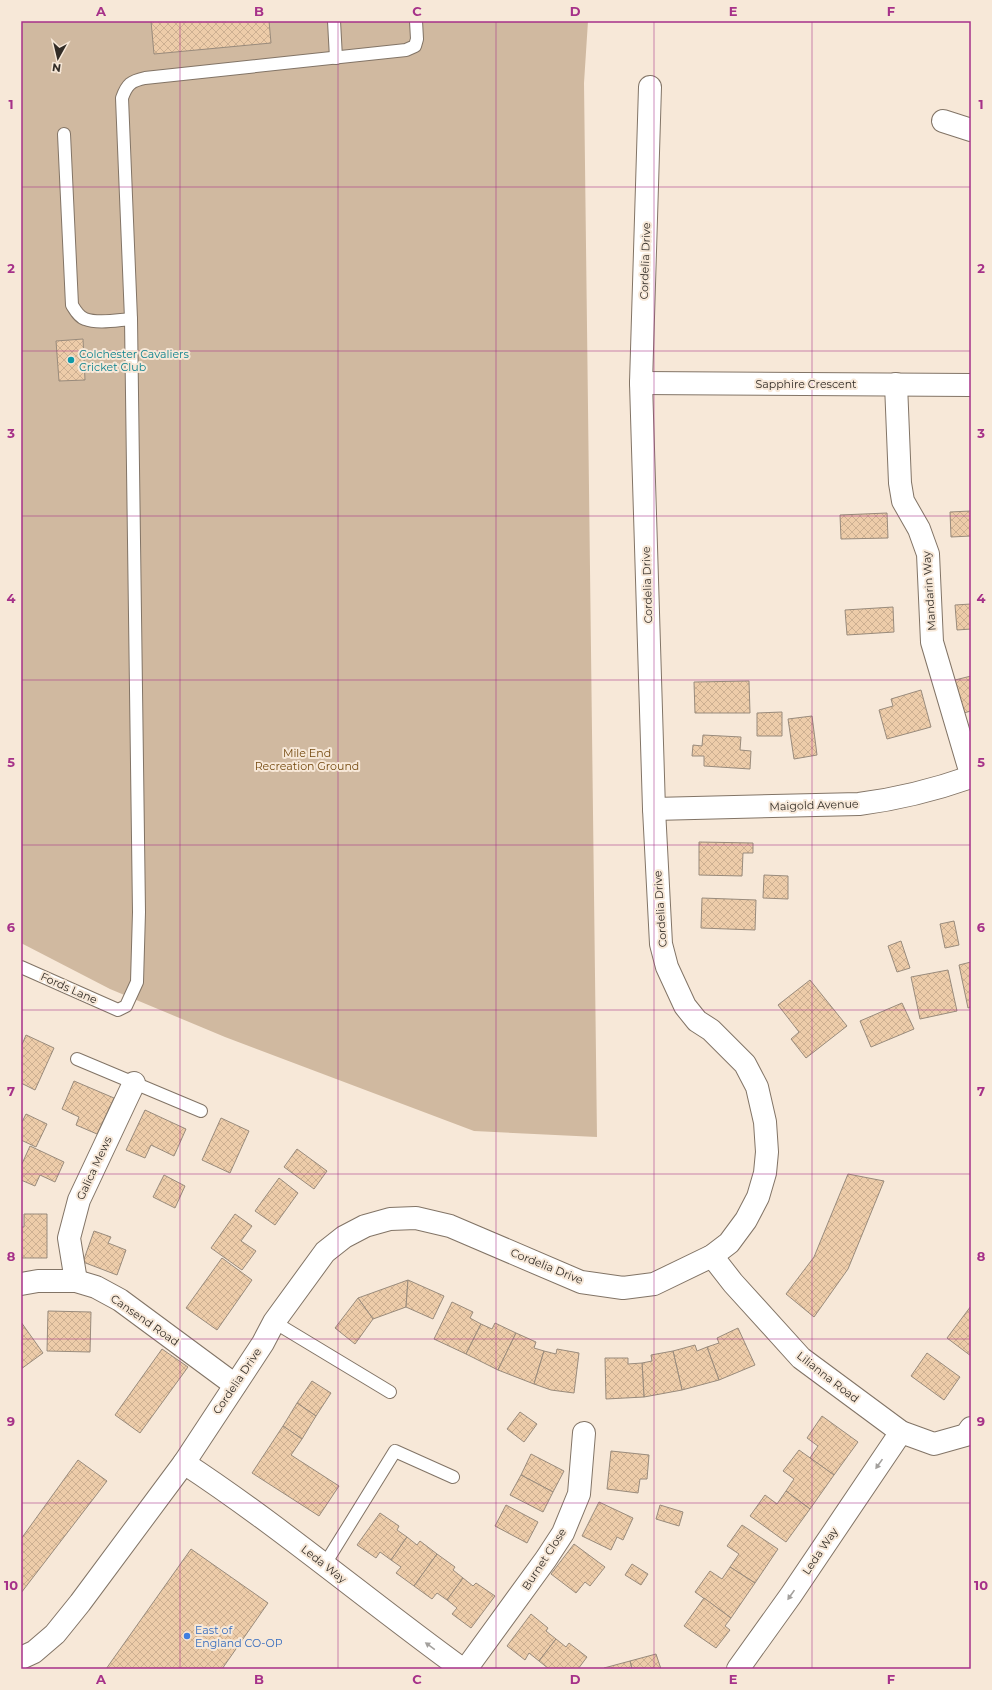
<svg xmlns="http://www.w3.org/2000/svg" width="992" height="1690" viewBox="0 0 992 1690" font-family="Montserrat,sans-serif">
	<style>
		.green { fill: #d0b9a0 }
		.building { fill: url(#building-cross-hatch); stroke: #998b7c }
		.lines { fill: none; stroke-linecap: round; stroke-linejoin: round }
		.service-casing { stroke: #827466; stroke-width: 14 }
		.minor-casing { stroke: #827466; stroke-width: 24 }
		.service { stroke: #fff; stroke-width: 12 }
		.minor { stroke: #fff; stroke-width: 22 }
		.oneway { fill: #a3a09d }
		.grid { fill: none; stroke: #a63189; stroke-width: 1; stroke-opacity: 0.55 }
		.culture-dot { fill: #0f9aa8; stroke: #f7e8d8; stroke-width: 1.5 }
		.shop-dot { fill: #3f7fe0; stroke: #f7e8d8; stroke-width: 1.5 }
		.labels { text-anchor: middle; stroke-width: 4; stroke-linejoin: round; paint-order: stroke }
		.street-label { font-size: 11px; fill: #322c26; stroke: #f7e8d8 }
		.culture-label { font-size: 11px; fill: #0d838f; stroke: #f7e8d8; text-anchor: start }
		.park-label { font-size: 11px; fill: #754b11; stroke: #f7e8d8 }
		.shop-label { font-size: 11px; fill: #366cbe; stroke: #f7e8d8; text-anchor: start }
		.neatline { fill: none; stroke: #a63189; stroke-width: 1.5 }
		.grid-label { font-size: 13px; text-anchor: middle; font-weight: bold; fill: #a63189 }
	</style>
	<defs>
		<pattern id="building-cross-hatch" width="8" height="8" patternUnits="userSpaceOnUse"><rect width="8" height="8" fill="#edcca9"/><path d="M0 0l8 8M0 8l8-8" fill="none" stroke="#ccaf91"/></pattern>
	</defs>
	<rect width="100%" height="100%" fill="#f7e8d8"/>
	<path class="green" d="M21,21H588L584,83L597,1137L474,1131L225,1037L110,989L21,943Z"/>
	<g class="building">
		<path d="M151,21H269L271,43L154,54Z"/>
		<path d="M83,339L85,380L59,381L56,341Z"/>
		<path d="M971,511V536L951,537L950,512Z"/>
		<path d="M887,513L888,538L841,539L840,515Z"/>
		<path d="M971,604V629L957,630L955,605Z"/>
		<path d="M893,607L894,632L847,635L845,610Z"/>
		<path d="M971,676V711L960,714L951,681Z"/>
		<path d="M749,681L750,713H695L694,682Z"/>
		<path d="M921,690L931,727L887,739L879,710L893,706L891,699Z"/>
		<path d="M782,712V736H757V713Z"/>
		<path d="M812,716L817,755L794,759L788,719Z"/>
		<path d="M703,735L741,737L740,750L751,751L750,769L704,766V756H692L693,745L702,746Z"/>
		<path d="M699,842L753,843V853H743L742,876L699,875Z"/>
		<path d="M764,875L788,876V899L763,898Z"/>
		<path d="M702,898L756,900L755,930L701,928Z"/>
		<path d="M954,921L959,945L945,948L940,924Z"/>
		<path d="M901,941L910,968L897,972L888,946Z"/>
		<path d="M971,962V1007L968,1008L959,965Z"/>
		<path d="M948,970L957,1011L920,1019L911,977Z"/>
		<path d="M810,980L847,1026L806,1058L791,1039L799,1032L778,1005Z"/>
		<path d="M902,1003L914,1029L871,1047L860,1021Z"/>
		<path d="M26,1035L54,1048L35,1090L21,1083V1047Z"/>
		<path d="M74,1081L114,1098L97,1134L76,1125L79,1117L62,1109Z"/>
		<path d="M145,1110L186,1129L174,1156L151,1145L145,1158L126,1150Z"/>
		<path d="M26,1114L47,1124L36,1147L21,1140V1124Z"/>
		<path d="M221,1118L249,1131L230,1173L202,1160Z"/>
		<path d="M30,1146L64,1162L55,1182L40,1175L35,1186L21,1180V1166Z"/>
		<path d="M297,1149L327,1171L314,1189L284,1167Z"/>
		<path d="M848,1174L884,1181L848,1269L814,1317L786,1294L814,1257Z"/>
		<path d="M164,1175L185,1186L175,1208L153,1197Z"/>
		<path d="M279,1178L298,1193L275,1225L255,1211Z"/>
		<path d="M24,1214H47V1258H21V1227H24Z"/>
		<path d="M235,1214L252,1226L241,1241L256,1251L242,1270L211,1248Z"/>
		<path d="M94,1231L111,1237L108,1243L126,1250L117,1275L83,1262Z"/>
		<path d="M222,1258L252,1280L217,1330L186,1308Z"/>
		<path d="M408,1280L406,1307L373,1319L358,1298Z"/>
		<path d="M408,1280L444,1296L433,1319L406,1307Z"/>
		<path d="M358,1298L373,1319L355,1344L335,1328Z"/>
		<path d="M452,1302L473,1312L470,1318L481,1324L466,1354L434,1339Z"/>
		<path d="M971,1306V1356L947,1338Z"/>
		<path d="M48,1311L91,1312L90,1352L47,1351Z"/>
		<path d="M21,1322L43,1353L21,1369Z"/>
		<path d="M495,1323L516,1333L498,1370L466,1354L481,1324L492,1329Z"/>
		<path d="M738,1328L755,1365L719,1380L707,1347L719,1343L717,1338Z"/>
		<path d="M516,1333L536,1342L534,1348L544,1351L534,1384L498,1370Z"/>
		<path d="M695,1345L697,1351L707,1347L719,1380L682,1390L673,1351Z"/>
		<path d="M162,1349L188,1367L140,1433L115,1415Z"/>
		<path d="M557,1349L579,1353L574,1393L551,1390L534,1384L544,1351L556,1354Z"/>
		<path d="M673,1351L682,1390L644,1397L642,1363L652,1361L651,1355Z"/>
		<path d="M927,1353L960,1377L944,1400L911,1376Z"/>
		<path d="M605,1358H628V1364L642,1363L644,1397L606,1399Z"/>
		<path d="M312,1381L331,1393L316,1416L297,1403Z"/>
		<path d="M297,1403L316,1416L302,1439L283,1426Z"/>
		<path d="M520,1412L537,1424L524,1442L507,1429Z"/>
		<path d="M822,1416L858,1442L834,1475L810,1458L818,1446L807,1438Z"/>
		<path d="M283,1426L302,1439L291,1455L339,1486L319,1516L252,1473Z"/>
		<path d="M799,1450L834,1475L810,1509L786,1491L794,1479L783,1471Z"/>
		<path d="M611,1451L649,1455L647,1479H640L638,1493L607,1489Z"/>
		<path d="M531,1454L564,1471L553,1492L521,1475Z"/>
		<path d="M78,1460L107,1481L21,1593V1539Z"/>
		<path d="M521,1475L553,1492L543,1512L510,1495Z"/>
		<path d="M786,1491L810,1509L786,1542L750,1516L765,1495L777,1504Z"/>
		<path d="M599,1502L633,1518L623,1540L617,1537L611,1550L582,1536Z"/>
		<path d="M506,1505L538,1522L527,1543L495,1526Z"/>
		<path d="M660,1505L683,1512L679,1526L656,1519Z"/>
		<path d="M380,1513L399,1526L397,1530L407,1537L391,1560L380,1552L376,1558L357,1545Z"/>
		<path d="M742,1525L778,1549L755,1583L730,1567L739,1554L727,1546Z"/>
		<path d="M407,1537L417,1545L420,1541L437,1554L414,1586L396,1573L401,1567L391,1560Z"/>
		<path d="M574,1544L605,1567L590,1586L585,1582L576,1593L551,1574Z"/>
		<path d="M191,1549L268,1603L222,1669H106Z"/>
		<path d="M437,1554L455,1567L453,1570L463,1578L447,1600L437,1593L432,1599L414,1586Z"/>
		<path d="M632,1564L648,1574L641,1585L625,1575Z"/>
		<path d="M730,1567L755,1583L731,1618L695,1592L710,1571L722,1579Z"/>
		<path d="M463,1578L473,1586L476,1583L495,1596L471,1628L452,1614L457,1608L447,1600Z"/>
		<path d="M704,1598L731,1618L725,1626L730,1630L716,1648L684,1626Z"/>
		<path d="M531,1614L548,1628L546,1631L556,1639L539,1661L529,1653L525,1660L507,1646Z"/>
		<path d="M556,1639L566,1647L569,1643L587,1657L578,1669H549L539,1661Z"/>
		<path d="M656,1654L661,1669H632L630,1661Z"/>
		<path d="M630,1661L632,1669H605L604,1668Z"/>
	</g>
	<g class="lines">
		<g class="service-casing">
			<g id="service">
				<path d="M334,21L336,58"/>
				<path d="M64,134L72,305C75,310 79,317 85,319C98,324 117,320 131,319"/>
				<path d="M21,967L118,1010L126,1006L137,982L139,912L131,319L122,98C127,84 131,81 145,78L406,50L415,46L417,39L416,21"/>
				<path d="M77,1059L201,1111"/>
				<path d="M274,1322L390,1392"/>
				<path d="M325,1564L395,1451L453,1477"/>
			</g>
		</g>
		<g class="minor-casing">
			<g id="minor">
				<path d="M943,121L971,130"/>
				<path d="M641,383L971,385"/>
				<path d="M896,384L900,483L903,501L919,529L928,554L932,642L971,774"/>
				<path d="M654,809L859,804C898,799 934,790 971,777"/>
				<path d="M712,1256L733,1283L801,1358L901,1432L934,1444L966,1435L971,1428"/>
				<path d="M76,1281L69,1238L79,1200L134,1083"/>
				<path d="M21,1284L38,1281H76L96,1287L120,1300L235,1385"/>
				<path d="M184,1463C280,1526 368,1601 462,1669"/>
				<path d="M21,1658L34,1652L55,1634L80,1603L184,1463L263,1343L274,1322L325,1252L344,1237L365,1226L390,1219L416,1218L450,1226L581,1282L623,1288L654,1284L712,1256L729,1243L746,1220L758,1197L765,1173L767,1152L765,1122L757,1087L745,1064L711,1030L697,1021L685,1006L667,967L661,944L654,809L641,383L650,87"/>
				<path d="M466,1669L546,1559L563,1533L579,1494L584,1433"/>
				<path d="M738,1669L791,1595L901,1432"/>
			</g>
		</g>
		<use href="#service" class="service"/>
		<use href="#minor" class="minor"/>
	</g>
	<defs><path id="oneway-solid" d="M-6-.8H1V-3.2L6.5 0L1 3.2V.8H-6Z"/></defs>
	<g class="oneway">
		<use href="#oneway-solid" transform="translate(879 1464) rotate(125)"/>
		<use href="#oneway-solid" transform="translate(791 1595) rotate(125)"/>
		<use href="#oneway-solid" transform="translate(430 1646) rotate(-144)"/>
	</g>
	<path class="grid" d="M180,21V1669M338,21V1669M496,21V1669M654,21V1669M812,21V1669M21,187H971M21,351H971M21,516H971M21,680H971M21,845H971M21,1010H971M21,1174H971M21,1339H971M21,1503H971"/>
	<circle class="culture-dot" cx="71" cy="360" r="4"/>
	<circle class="shop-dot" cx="187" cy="1636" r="4"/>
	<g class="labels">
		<g class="street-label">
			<text transform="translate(645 261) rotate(-88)" y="4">Cordelia Drive</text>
			<text x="806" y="388">Sapphire Crescent</text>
			<text transform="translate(647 585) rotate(-92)" y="4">Cordelia Drive</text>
			<text transform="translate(929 591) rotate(-94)" y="4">Mandarin Way</text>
			<text transform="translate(814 805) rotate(-2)" y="4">Maigold Avenue</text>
			<text transform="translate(660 909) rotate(-94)" y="4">Cordelia Drive</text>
			<text transform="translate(69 988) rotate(24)" y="4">Fords Lane</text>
			<text transform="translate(94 1168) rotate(-65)" y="4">Galica Mews</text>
			<text transform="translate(547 1266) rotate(22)" y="4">Cordelia Drive</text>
			<text transform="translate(145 1320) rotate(35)" y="4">Cansend Road</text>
			<text transform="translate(828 1377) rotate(38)" y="4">Lilianna Road</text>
			<text transform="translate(237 1381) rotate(-56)" y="4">Cordelia Drive</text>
			<text transform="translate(820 1551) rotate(-56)" y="4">Leda Way</text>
			<text transform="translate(544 1559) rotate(-57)" y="4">Burnet Close</text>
			<text transform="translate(324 1564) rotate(38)" y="4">Leda Way</text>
		</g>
		<g class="culture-label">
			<text x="79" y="358">Colchester Cavaliers<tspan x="79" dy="13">Cricket Club</tspan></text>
		</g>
		<g class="park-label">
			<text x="307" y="757">Mile End<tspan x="307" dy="13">Recreation Ground</tspan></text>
		</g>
		<g class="shop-label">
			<text x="195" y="1634">East of<tspan x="195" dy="13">England CO-OP</tspan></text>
		</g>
	</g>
	<rect width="992" height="1690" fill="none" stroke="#f7e8d8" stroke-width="44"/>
	<g transform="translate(58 58) rotate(188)" stroke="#f7e8d8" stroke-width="3" paint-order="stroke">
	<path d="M0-3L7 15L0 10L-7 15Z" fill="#322c26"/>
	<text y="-6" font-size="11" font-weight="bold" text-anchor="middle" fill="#322c26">N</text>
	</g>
	<rect x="22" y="22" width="948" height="1646" class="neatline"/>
	<g class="grid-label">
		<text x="101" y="16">A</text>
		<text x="259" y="16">B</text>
		<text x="417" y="16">C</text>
		<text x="575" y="16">D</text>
		<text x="733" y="16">E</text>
		<text x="891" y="16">F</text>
		<text x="11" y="109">1</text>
		<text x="981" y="109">1</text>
		<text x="11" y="273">2</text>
		<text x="981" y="273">2</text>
		<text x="11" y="438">3</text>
		<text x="981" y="438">3</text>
		<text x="11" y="603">4</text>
		<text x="981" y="603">4</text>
		<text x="11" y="767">5</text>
		<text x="981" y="767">5</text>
		<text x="11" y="932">6</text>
		<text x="981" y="932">6</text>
		<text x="11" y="1096">7</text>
		<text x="981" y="1096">7</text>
		<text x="11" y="1261">8</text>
		<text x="981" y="1261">8</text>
		<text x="11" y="1426">9</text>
		<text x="981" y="1426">9</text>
		<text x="11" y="1590">10</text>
		<text x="981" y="1590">10</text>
		<text x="101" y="1684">A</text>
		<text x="259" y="1684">B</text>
		<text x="417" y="1684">C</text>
		<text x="575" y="1684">D</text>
		<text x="733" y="1684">E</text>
		<text x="891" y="1684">F</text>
	</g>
</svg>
